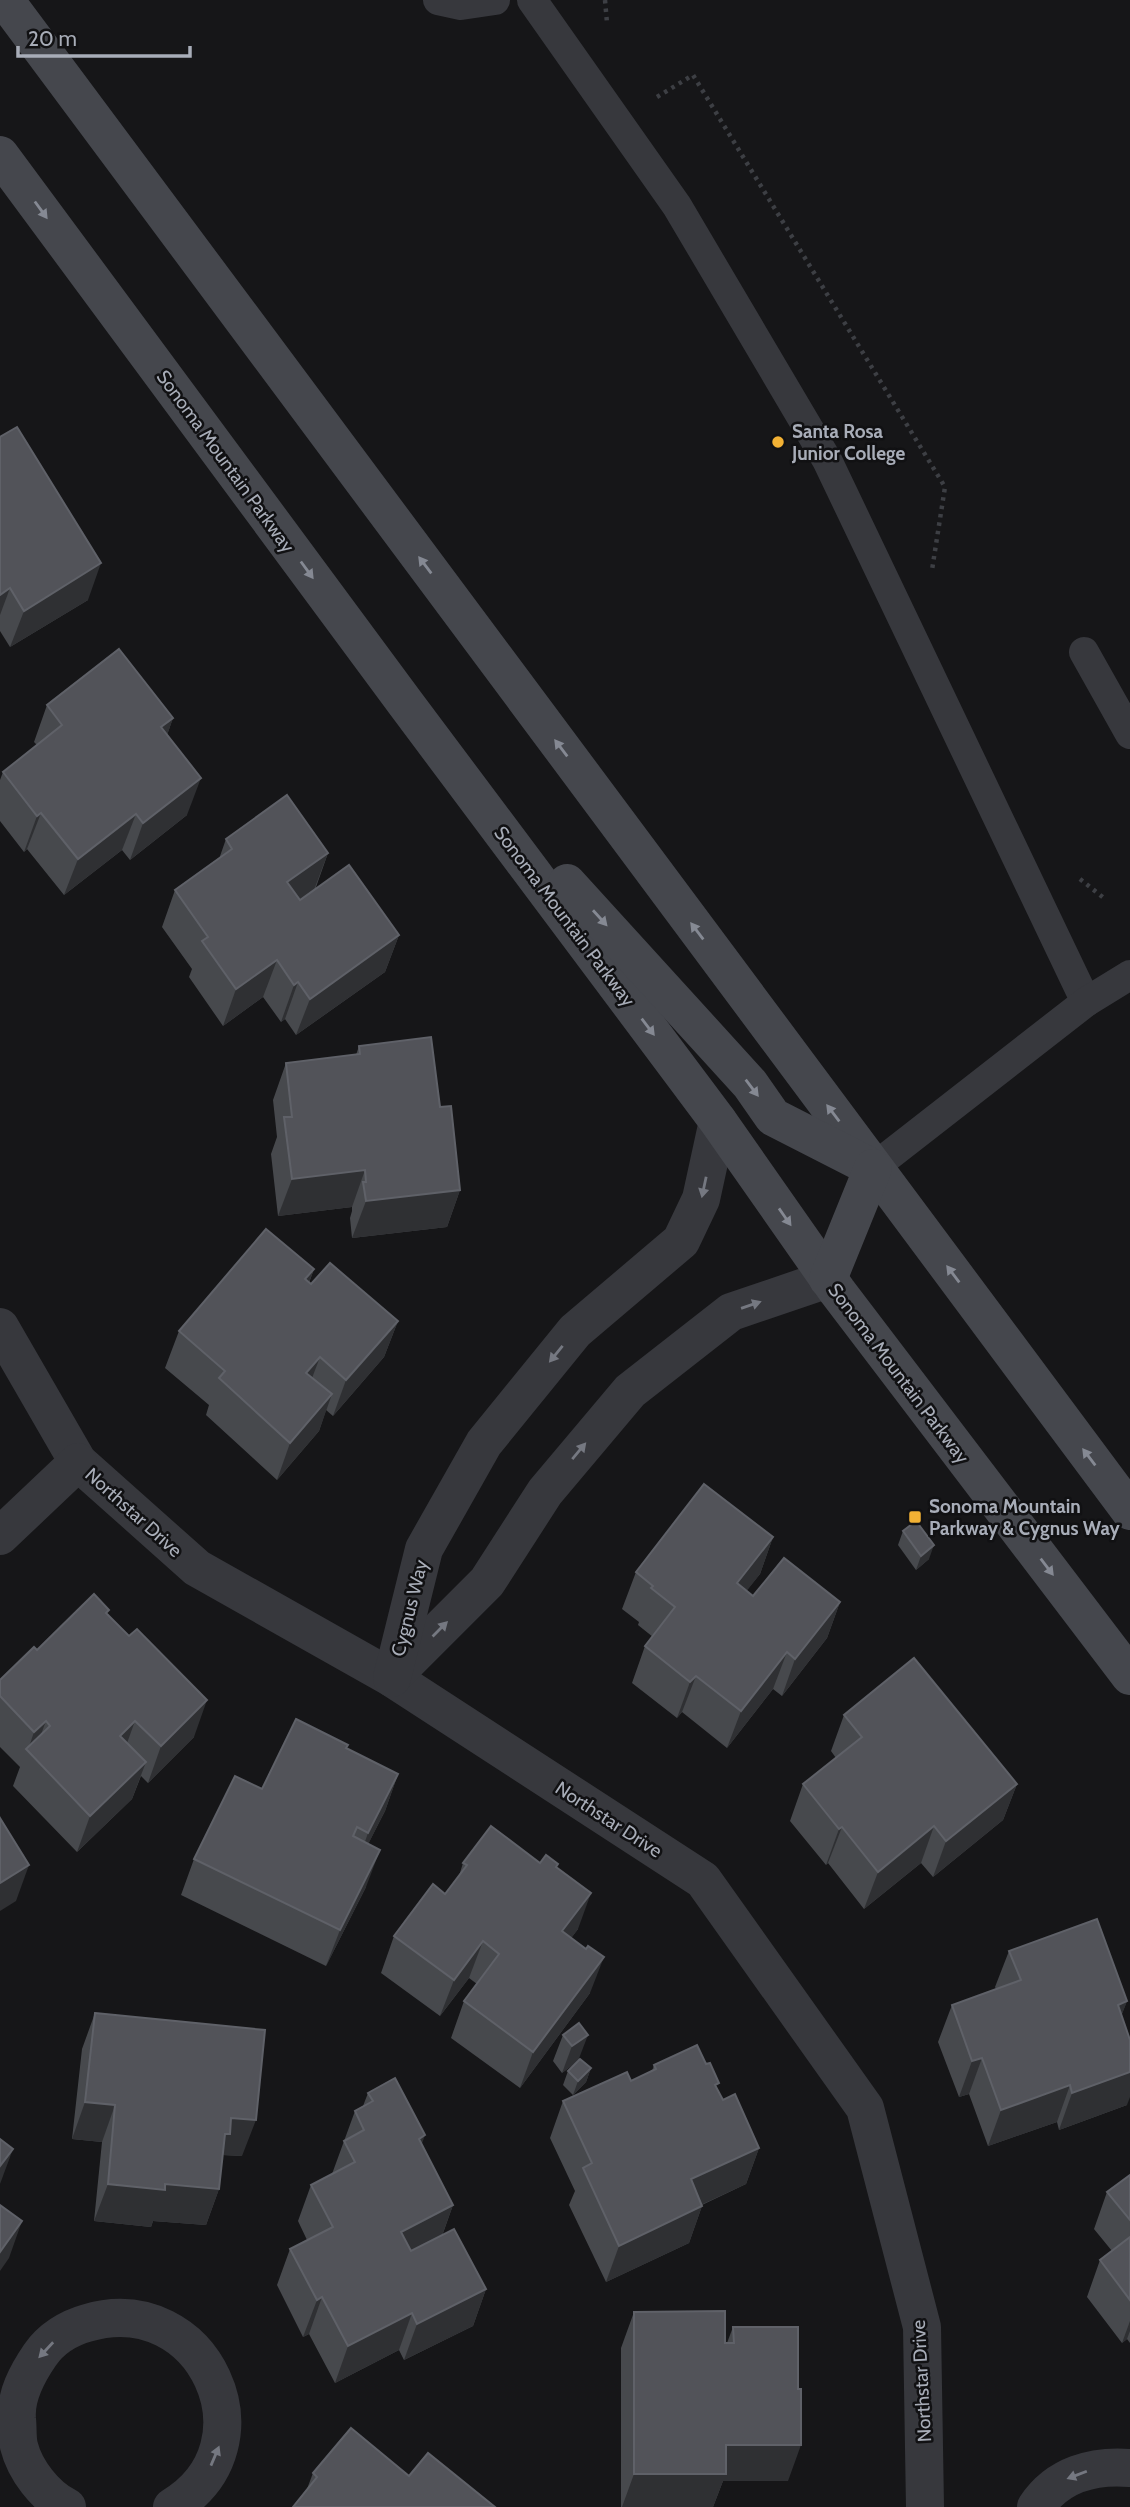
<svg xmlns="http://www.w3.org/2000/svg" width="1130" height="2507" viewBox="0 0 1130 2507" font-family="Cabin,sans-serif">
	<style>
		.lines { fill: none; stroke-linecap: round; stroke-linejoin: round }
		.path { stroke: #3d3f44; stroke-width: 4.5; stroke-dasharray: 3.5 5; stroke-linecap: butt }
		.service { stroke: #37383d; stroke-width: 30 }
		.minor { stroke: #37383d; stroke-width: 38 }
		.secondary { stroke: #45474d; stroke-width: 38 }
		.wall { fill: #47494d }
		.shaded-wall { fill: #2f3033 }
		.building { fill: #525359; stroke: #5f6168; stroke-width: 2 }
		.oneway { fill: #858993 }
		.oneway2 { fill: #757881 }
		.poi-dot { fill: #f2b134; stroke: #111113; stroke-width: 2.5 }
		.labels { text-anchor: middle; stroke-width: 5; stroke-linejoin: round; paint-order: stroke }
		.poi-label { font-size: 19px; font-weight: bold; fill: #a8adb8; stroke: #111113; text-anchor: start }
		.street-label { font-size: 19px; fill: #a8adb8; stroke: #111113 }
	</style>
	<rect width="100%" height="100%" fill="#161618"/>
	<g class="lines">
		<g class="path">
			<path d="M605,0L607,23"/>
			<path d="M657,97L693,75L945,487L932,570"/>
			<path d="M1080,879L1105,899"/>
		</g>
		<g class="service">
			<path d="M438,0L461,5L495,0"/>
			<path d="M532,0L677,206L827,460L1086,1002"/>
			<path d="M1084,652L1130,734"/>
			<path d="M873,1168L1086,1002L1130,975"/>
		</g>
		<g class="minor">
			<path d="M0,1327L78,1462L197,1568L392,1678L703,1880L865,2108L922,2327L925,2507"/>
			<path d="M0,1536L78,1462"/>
			<path d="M393,1676L487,1582L545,1492L630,1391L731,1312L828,1279"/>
			<path d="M392,1678L424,1549L484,1443L575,1331L681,1241L701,1199L718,1121"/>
			<path d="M67,2507C45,2496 25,2470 19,2446C17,2438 18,2428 17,2419C15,2396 27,2374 40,2355C51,2339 69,2328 87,2323C204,2288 276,2445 172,2507"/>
			<path d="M1036,2507C1057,2475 1093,2465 1130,2468"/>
		</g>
		<g class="secondary">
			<path d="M5,0L1130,1511"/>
			<path d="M0,155L406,704L718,1121L837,1291L1130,1676"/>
			<path d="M567,883L750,1084L773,1117L865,1164"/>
			<path d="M828,1279L873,1168"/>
		</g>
	</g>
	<g class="wall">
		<path d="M0,437L88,600L10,647L0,631Z"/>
		<path d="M47,705L173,718L167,735L187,815L130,860L122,850L64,895L27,849L24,852L0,821V780L3,772L37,745L34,742Z"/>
		<path d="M226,839L328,853L315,890L399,935L385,972L296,1035L285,1019L281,1022L263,997L223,1026L189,977L192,969L162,927L175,890L219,859Z"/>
		<path d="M359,1046L440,1107L460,1190L447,1227L352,1238L350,1218L352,1211V1207L278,1216L271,1154L277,1137L273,1100L286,1063L356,1055Z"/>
		<path d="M314,1269L309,1283L311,1284L398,1321L384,1357L333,1416L326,1410L319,1431L277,1480L206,1415L209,1405L165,1368L179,1331Z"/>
		<path d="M903,1531L929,1559L916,1570L898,1545Z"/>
		<path d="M773,1537L760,1574L746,1591L753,1596L840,1602L827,1638L782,1696L773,1689L727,1748L682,1712L677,1718L632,1683L645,1646L653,1637L638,1625L639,1622L622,1609L636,1572Z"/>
		<path d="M108,1614L194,1737L148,1783L141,1776L132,1799L77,1852L13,1786L20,1767L0,1747V1680L37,1650Z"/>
		<path d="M844,1715L1017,1784L1003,1820L933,1877L921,1863L864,1909L828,1863L826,1865L790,1821L803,1784L836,1758L831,1751Z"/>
		<path d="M346,1749L398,1774L385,1811L368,1844L366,1887L326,1966L181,1895L194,1859L262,1789Z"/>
		<path d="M463,1863H540L557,1868L578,1929L571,1938L590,1993L520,2088L451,2038L464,2001L477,1984L469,1978L440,2016L381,1973L394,1936L445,1894L459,1876Z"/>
		<path d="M1009,1951L1127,2001L1121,2016L1127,2105L1059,2130L1057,2122L988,2146L969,2094L959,2097L938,2042L952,2005L996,1989L995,1987Z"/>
		<path d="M95,2013L242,2156L223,2155L219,2189L206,2225L153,2221L151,2227L94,2221L102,2142L72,2139L82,2049Z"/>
		<path d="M579,2023V2060L591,2068L586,2082L573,2095L563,2085L568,2071L575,2063L562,2073L553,2061L563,2035Z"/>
		<path d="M654,2065L717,2088L723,2100L759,2148L746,2184L702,2205V2206L689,2243L606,2282L569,2205L575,2191L550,2138L563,2101L631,2081L652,2071Z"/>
		<path d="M368,2093L422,2145L453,2205L442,2236L486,2289L473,2326L404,2360L399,2350L335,2383L309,2334L303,2337L277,2285L290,2249L307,2240L298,2221L311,2185L332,2174L355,2111L363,2106Z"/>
		<path d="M1130,2175V2343L1127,2339L1122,2343L1087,2297L1100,2260L1112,2251L1094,2229L1107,2192Z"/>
		<path d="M634,2312L725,2343H727L733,2327L788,2481H723L713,2507H621V2348Z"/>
		<path d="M313,2473L409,2476L307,2489Z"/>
	</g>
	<g class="shaded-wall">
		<path d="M101,563L88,600L10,647L24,611Z"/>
		<path d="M10,588L0,615V595Z"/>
		<path d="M173,718L160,755L161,727Z"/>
		<path d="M201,778L187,815L130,860L143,823Z"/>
		<path d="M41,813L27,849L24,852L37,816Z"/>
		<path d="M136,814L122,850L64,895L78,859Z"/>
		<path d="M328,853L314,890L274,918L287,882Z"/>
		<path d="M399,935L385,972L296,1035L310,999Z"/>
		<path d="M277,960L263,997L223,1026L236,989Z"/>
		<path d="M298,982L285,1019L281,1022L294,985Z"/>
		<path d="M365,1170L352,1207L278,1216L292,1179Z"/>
		<path d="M460,1190L447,1227L352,1238L366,1201Z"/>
		<path d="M314,1269L300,1306L305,1279Z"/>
		<path d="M398,1321L384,1357L333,1416L346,1380Z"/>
		<path d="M320,1357L306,1394V1373Z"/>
		<path d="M332,1394L319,1431L277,1480L290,1443Z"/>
		<path d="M773,1537L760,1574L724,1620L737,1583Z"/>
		<path d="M934,1545L929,1559L916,1570L921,1556Z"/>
		<path d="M840,1602L827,1638L782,1696L795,1659Z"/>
		<path d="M787,1652L773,1689L727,1748L741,1711Z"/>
		<path d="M696,1676L682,1712L677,1718L690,1682Z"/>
		<path d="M207,1700L194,1737L148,1783L161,1746Z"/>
		<path d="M46,1721L33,1756L28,1750L34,1732Z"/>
		<path d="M135,1721L122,1757L120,1736Z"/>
		<path d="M146,1762L132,1799L77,1852L90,1816Z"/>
		<path d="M398,1774L385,1811L355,1870L368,1833Z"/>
		<path d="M1017,1784L1003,1820L933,1877L946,1841Z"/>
		<path d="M934,1826L921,1863L864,1909L878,1872Z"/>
		<path d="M842,1827L828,1863L826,1865L839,1829Z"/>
		<path d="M380,1850L366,1887L326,1966L340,1930Z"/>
		<path d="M29,1865L16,1901L0,1911V1883Z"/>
		<path d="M591,1893L578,1929L549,1968L562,1931Z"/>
		<path d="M483,1941L469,1978L440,2016L454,1980Z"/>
		<path d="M604,1957L590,1993L520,2088L533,2052Z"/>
		<path d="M1127,2001L1113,2038L1118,2005Z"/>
		<path d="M588,2035L578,2061L562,2073L572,2046Z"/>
		<path d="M982,2058L969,2094L959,2097L972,2061Z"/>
		<path d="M591,2068L586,2082L573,2095L578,2081Z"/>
		<path d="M1130,2072V2097L1127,2105L1059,2130L1072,2093Z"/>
		<path d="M1070,2085L1057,2122L988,2146L1001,2110Z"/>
		<path d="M85,2102L115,2105L102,2142L72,2139Z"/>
		<path d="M231,2118L256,2120L242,2156L222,2155L212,2170Z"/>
		<path d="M425,2135L412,2172L419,2139Z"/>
		<path d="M759,2148L746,2184L677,2216L691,2179Z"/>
		<path d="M13,2149L0,2184V2166Z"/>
		<path d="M108,2184H165L219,2189L206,2225L153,2221L151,2227L94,2221Z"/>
		<path d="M453,2205L440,2241L388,2268L401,2232Z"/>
		<path d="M702,2206L689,2243L606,2282L619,2246Z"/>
		<path d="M22,2221L9,2258L0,2271V2252Z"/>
		<path d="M486,2289L473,2326L404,2360L417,2324Z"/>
		<path d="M322,2297L309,2334L303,2337L317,2300Z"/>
		<path d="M412,2313L399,2350L335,2383L348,2346Z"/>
		<path d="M1130,2321V2331L1127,2339L1122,2343Z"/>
		<path d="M726,2445H801L788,2481H723L713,2507H622L634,2474Z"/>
	</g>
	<g class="building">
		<path d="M17,427L101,563L24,611L10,588L0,595V437Z"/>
		<path d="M119,649L173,718L161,727L201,778L143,823L136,814L78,859L41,813L37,816L3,772L62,725L47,705Z"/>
		<path d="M287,795L328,853L287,882L300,900L349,865L399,935L310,999L298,982L294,985L277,960L236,989L202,941L208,937L175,890L232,849L226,839Z"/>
		<path d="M431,1037L440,1107L451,1106L460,1190L366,1201L363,1182H366L365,1170L292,1179L284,1117H292L286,1063L360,1054L359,1046Z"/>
		<path d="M266,1229L314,1269L305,1279L311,1284L330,1263L398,1321L346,1380L320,1357L306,1373L332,1394L290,1443L219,1378L225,1371L179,1331Z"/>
		<path d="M704,1484L773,1537L737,1583L753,1596L784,1558L840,1602L795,1659L787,1652L741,1711L696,1676L690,1682L645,1646L675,1607L651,1588L653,1586L636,1572Z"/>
		<path d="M916,1521L934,1545L921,1556L903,1531Z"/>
		<path d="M94,1594L109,1610L106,1613L129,1636L137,1629L207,1700L161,1746L135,1721L120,1736L146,1762L90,1816L26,1749L50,1726L46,1721L34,1732L0,1696V1680L34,1647L37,1650Z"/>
		<path d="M914,1658L1017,1784L946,1841L934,1826L878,1872L842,1827L839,1829L803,1784L862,1737L844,1715Z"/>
		<path d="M296,1719L348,1745L346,1748L398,1774L368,1833L357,1827L353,1836L380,1850L340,1930L194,1859L235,1776L262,1789Z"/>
		<path d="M0,1818L29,1865L0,1883Z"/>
		<path d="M491,1826L540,1863L546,1855L558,1864L556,1867L591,1893L562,1931L586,1949L588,1946L604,1957L533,2052L464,2001L499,1954L483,1941L454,1980L394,1936L433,1884L445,1894L467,1865L463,1863Z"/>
		<path d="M1097,1919L1127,2001L1118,2005L1130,2040V2072L1072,2093L1070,2085L1001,2110L982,2058L972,2061L952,2005L1021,1980L1009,1951Z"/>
		<path d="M95,2013L265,2030L256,2120L231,2118L230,2134H225L219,2189L165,2184V2190L108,2184L115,2105L85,2102Z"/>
		<path d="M579,2023L588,2035L572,2046L563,2035Z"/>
		<path d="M697,2045L706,2064L710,2063L719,2083L715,2085L723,2100L735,2094L759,2148L691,2179L702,2206L619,2246L583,2168L592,2163L563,2101L627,2072L631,2081L656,2069L654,2065Z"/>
		<path d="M580,2059L591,2068L578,2081L568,2071Z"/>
		<path d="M395,2078L425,2135L419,2139L453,2205L401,2232L411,2251L454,2229L486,2289L417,2324L412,2313L348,2346L322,2297L317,2300L290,2249L333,2227L311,2185L355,2162L344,2141L364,2130L355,2111L373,2101L368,2093Z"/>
		<path d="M0,2139L13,2149L0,2166Z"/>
		<path d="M1130,2175V2220L1107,2192Z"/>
		<path d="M0,2205L22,2221L0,2252Z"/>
		<path d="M1130,2237V2300L1100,2260Z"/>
		<path d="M725,2311V2343H734L733,2327H798V2389H801V2445H726V2474H634V2312Z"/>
		<path d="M351,2428L409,2476L428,2453L495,2507H293L317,2477L313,2473Z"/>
	</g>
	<defs><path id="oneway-solid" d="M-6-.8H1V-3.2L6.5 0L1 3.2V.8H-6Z" transform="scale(1.75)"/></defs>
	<g class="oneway">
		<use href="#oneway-solid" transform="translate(41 210) rotate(54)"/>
		<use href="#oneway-solid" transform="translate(425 565) rotate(-127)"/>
		<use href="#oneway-solid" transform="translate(307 570) rotate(54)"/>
		<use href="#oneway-solid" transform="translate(561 748) rotate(-127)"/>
		<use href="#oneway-solid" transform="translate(600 918) rotate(48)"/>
		<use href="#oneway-solid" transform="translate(697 931) rotate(-127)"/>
		<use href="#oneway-solid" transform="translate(648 1027) rotate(53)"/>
		<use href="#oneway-solid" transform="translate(752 1088) rotate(53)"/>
		<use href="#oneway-solid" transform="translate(833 1113) rotate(-127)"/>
		<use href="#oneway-solid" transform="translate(785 1217) rotate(55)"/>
		<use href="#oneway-solid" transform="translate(953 1274) rotate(-127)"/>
		<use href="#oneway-solid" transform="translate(1089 1457) rotate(-127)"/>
		<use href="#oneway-solid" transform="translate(1047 1567) rotate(53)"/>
	</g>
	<g class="oneway2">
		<use href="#oneway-solid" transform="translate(704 1187) rotate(102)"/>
		<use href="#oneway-solid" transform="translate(751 1305) rotate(-19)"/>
		<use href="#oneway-solid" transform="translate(556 1354) rotate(129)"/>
		<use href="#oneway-solid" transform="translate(579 1451) rotate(-50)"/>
		<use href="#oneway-solid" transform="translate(440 1629) rotate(-45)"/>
		<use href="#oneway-solid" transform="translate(46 2350) rotate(133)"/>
		<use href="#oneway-solid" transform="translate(215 2456) rotate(-67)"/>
		<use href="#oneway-solid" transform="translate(1077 2475) rotate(159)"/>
	</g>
	<g class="poi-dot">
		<circle cx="778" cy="442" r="7"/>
		<rect x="908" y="1510" width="14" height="14" rx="3.5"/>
	</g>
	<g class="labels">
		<g class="poi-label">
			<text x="792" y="438">Santa Rosa<tspan x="792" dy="22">Junior College</tspan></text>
			<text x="929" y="1513">Sonoma Mountain<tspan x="929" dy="22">Parkway &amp; Cygnus Way</tspan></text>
		</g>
		<g class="street-label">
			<text transform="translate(226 461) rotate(54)" y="7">Sonoma Mountain Parkway</text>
			<text transform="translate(565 916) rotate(53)" y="7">Sonoma Mountain Parkway</text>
			<text transform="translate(899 1373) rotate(53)" y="7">Sonoma Mountain Parkway</text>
			<text transform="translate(134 1512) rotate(42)" y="7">Northstar Drive</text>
			<text transform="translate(409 1608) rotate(-76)" y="7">Cygnus Way</text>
			<text transform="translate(609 1819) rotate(33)" y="7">Northstar Drive</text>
			<text transform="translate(921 2381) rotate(-93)" y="7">Northstar Drive</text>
		</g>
	</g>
	<path d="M18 46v10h172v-10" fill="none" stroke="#a8adb8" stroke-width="3.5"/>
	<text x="28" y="46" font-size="21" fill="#a8adb8" stroke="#111113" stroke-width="5" paint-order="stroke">20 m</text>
</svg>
